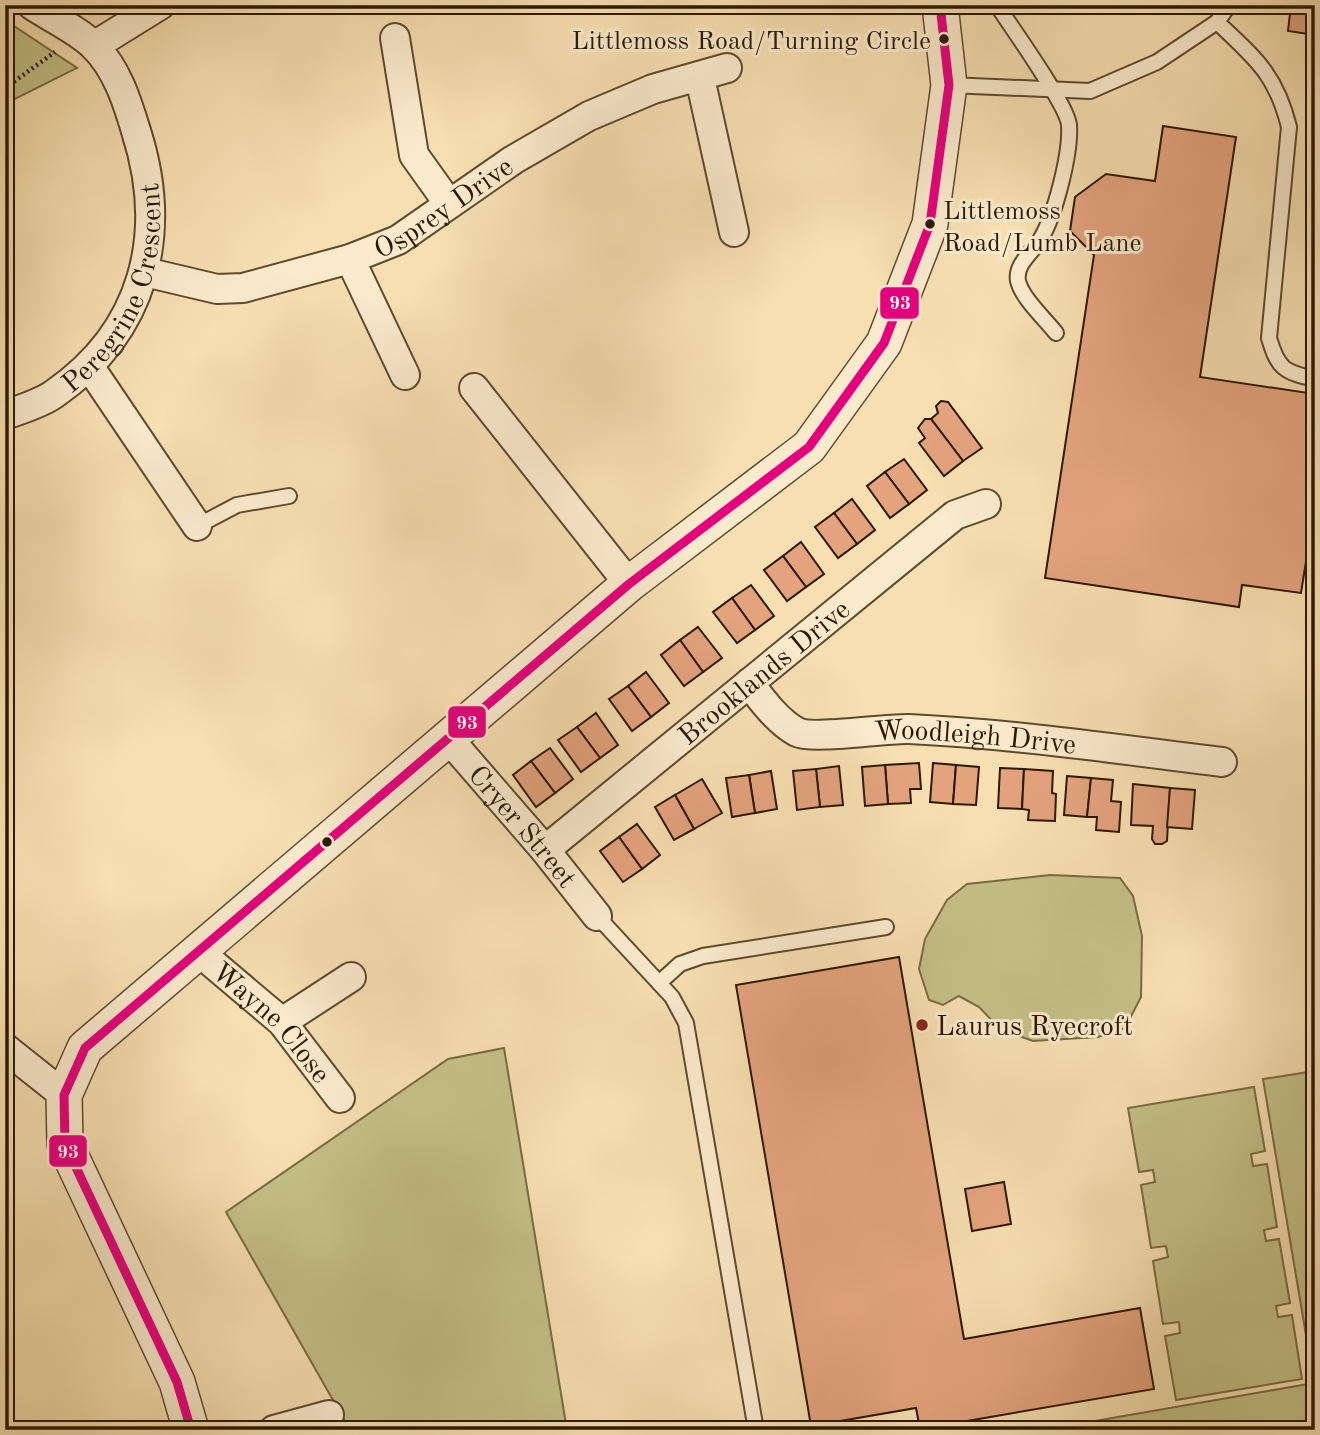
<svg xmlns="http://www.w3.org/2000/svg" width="1320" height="1435" viewBox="0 0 1320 1435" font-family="'Old Standard TT',serif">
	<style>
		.green { fill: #c4c087; stroke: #786c44; stroke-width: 2 }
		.building { fill: #e3a37e; stroke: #2b1801; stroke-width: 2 }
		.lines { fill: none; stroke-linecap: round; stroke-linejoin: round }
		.service-casing { stroke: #5e4a2d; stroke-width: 18 }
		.minor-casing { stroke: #5e4a2d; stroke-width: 32 }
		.tertiary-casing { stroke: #5e4a2d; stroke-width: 38 }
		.path { stroke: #2b1801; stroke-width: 4.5; stroke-dasharray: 2 3.5; stroke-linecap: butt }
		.service { stroke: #faeacc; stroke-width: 14 }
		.minor { stroke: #faeacc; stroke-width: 28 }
		.tertiary { stroke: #faeacc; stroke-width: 35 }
		.bus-1-casing { stroke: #faeacc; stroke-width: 14 }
		.bus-1 { stroke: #e5007d; stroke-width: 9 }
		.bus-dot { fill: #2b1801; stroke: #faeacc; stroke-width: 2.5 }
		.poi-dot { fill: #8f2418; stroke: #faeacc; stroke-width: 2.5 }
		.labels { text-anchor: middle; stroke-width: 6; stroke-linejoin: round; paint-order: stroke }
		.bus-label { font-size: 26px; fill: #2b1801; stroke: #faeacc; text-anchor: end }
		.street-label { font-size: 28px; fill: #2b1801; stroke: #faeacc }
		.poi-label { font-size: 28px; fill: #2b1801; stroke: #faeacc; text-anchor: start }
		.line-badge { stroke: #faeacc; stroke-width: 2.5 }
		.badge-label { font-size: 19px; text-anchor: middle; font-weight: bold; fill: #fff }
	</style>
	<rect width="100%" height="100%" fill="#f7dfb1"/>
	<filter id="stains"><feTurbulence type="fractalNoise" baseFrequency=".00286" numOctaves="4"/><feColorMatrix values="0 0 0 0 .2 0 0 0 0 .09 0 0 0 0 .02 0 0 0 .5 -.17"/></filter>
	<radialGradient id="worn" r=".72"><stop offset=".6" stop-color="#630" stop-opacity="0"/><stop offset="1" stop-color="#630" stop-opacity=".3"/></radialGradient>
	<g class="green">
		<path d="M5,20L77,68L5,104Z"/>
		<path d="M1050,875L1120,878L1133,896L1142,936L1141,997L1125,1028L1098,1037L1033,1041L1000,1029L979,1007L959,996L943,1005L929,1000L919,969L925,939L947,900L967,884Z"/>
		<path d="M504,1048L567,1430H350L226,1212L448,1059Z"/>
		<path d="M1315,1071V1430H1043L1314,1383L1263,1079Z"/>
		<path d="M1254,1087L1265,1151L1251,1154L1253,1166L1267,1164L1277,1227L1264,1230L1266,1241L1279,1239L1290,1303L1276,1306L1278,1317L1292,1315L1302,1379L1176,1400L1165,1336L1180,1333L1179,1322L1163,1324L1153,1261L1168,1257L1166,1246L1151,1248L1141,1185L1155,1182L1153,1170L1139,1172L1128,1108Z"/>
	</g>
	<g class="building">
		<path d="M1291,5H1315V35L1288,31Z"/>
		<path d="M1163,126L1236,137L1200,377L1315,394V505L1301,593L1242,585L1239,607L1045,578L1094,255L1070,231L1075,197L1106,174L1155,181Z"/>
		<path d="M1315,248V282H1310Z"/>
		<path d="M941,401L948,402L982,448L963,461L931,419L938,413L936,406Z"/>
		<path d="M925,419H931L963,461L944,476L919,443L925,438L918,428Z"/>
		<path d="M904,459L927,490L909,504L885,472Z"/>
		<path d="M885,472L909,504L890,518L867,486Z"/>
		<path d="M852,499L875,530L857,544L834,513Z"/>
		<path d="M834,513L857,544L838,558L815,527Z"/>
		<path d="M801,542L824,574L806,587L783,556Z"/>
		<path d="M783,556L806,587L787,601L764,570Z"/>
		<path d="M751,585L774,616L755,630L732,598Z"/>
		<path d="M732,598L755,630L737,643L713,612Z"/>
		<path d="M698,627L722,658L703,672L680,640Z"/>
		<path d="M680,640L703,672L684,686L661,655Z"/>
		<path d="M646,672L669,703L651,717L628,686Z"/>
		<path d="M628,686L651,717L632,731L609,699Z"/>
		<path d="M596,713L618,745L600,758L577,727Z"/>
		<path d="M577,727L600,758L581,772L558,740Z"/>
		<path d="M550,748L573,779L555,793L531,761Z"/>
		<path d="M531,761L555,793L536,807L513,775Z"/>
		<path d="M919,763L921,789H910L911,803L888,804L885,765Z"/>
		<path d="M933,763L956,765L953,804L930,802Z"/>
		<path d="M885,765L888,804L865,806L862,767Z"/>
		<path d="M956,765L979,767L976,805L953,804Z"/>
		<path d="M839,766L843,805L820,807L816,769Z"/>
		<path d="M1000,768L1024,769L1022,809L998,808Z"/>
		<path d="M816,769L820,807L797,810L793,771Z"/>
		<path d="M1024,769L1053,771L1052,793L1056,794L1055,821L1028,820L1029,810L1022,809Z"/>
		<path d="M771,771L777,809L755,813L749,775Z"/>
		<path d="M749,775L755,813L732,817L726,778Z"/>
		<path d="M1067,776L1091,778L1087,817L1064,815Z"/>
		<path d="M1091,778L1113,780L1111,801L1121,802L1119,832L1096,830L1097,817H1087Z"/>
		<path d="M702,779L722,813L694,829L675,795Z"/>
		<path d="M1133,784L1170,788L1167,841L1162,844H1155L1152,839L1153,826L1131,825Z"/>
		<path d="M1170,788L1195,790L1192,829L1167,827Z"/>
		<path d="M675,795L694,829L674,840L655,807Z"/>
		<path d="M637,824L660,855L642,869L619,837Z"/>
		<path d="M619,837L642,869L623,882L600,851Z"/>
		<path d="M899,957L964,1339L1140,1308L1154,1389L920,1429L916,1408L811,1426L736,985Z"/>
		<path d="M1004,1182L1011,1224L972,1231L965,1189Z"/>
	</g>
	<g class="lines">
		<g class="service-casing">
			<g id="service">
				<path d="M997,5C1011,27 1067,104 1069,125C1071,153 1055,216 1040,240C1032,253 1015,264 1018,281C1022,298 1045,319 1056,333"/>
				<path d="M1217,22C1255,58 1276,74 1289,127L1269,338C1278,369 1284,372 1315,379"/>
				<path d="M949,85L1090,91L1157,62L1217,22L1229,5"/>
				<path d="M197,526L237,505L289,496"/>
				<path d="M597,916L672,997L686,1023L756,1430"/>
				<path d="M659,983L680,964L703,956L886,927"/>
			</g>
		</g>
		<g class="minor-casing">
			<g id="minor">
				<path d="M395,38L414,155L449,204"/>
				<path d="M94,46L160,5"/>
				<path d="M700,78L734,232"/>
				<path d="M350,259L405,375"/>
				<path id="s1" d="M145,272L217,289L243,288L350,259L398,240L513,160L589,116L653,89L727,68"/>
				<path d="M89,366L197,526"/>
				<path d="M474,388L629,584"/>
				<path id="s2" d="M5,415C21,409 40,404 54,394C145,331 169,234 136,131C127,101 117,69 94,46C78,30 51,18 32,5"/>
				<path id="s3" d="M749,683C762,700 778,722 797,732C813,740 885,728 909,729C1014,734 1117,749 1222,762"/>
				<path id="s4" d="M447,737L545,850L597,916"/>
				<path id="s5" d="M545,850L955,515L986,504"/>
				<path id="s6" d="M198,951L282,1022L340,1098"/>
				<path d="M282,1022L351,977"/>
				<path d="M5,1048L64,1095"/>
				<path d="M274,1430L329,1415"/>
			</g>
		</g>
		<g class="tertiary-casing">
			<path id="tertiary" d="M191,1430L177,1382L65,1144L64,1095L85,1048L629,584L809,447L884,343L930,224L949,85L940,5"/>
		</g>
		<path class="path" d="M5,88L55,52"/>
		<use href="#service" class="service"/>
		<use href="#minor" class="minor"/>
		<use href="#tertiary" class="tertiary"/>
		<g class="bus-1-casing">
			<path id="bus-1" d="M191,1430L177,1382L65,1144L64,1095L85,1048L629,584L809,447L884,343L930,224L949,85L940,5"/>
		</g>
		<use href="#bus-1" class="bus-1"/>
	</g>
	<g class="bus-dot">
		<circle cx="944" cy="39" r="6"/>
		<circle cx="930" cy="224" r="6"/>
		<circle cx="327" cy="842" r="6"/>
	</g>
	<circle class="poi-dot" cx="922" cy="1025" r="7"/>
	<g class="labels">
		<g class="bus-label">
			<text x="931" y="49">Littlemoss Road/Turning Circle</text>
			<text x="943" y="219" text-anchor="start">Littlemoss<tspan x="943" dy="32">Road/Lumb Lane</tspan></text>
		</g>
		<g class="street-label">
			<text dy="10" stroke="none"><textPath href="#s1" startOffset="318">Osprey Drive</textPath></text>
			<text dy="10" stroke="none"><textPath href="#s2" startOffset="182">Peregrine Crescent</textPath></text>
			<text dy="10" stroke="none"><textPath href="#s5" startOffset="282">Brooklands Drive</textPath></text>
			<text dy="10" stroke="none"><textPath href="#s3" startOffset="248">Woodleigh Drive</textPath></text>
			<text dy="10" stroke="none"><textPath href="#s4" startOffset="117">Cryer Street</textPath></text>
			<text dy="10" stroke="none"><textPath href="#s6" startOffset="103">Wayne Close</textPath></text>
		</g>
		<g class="poi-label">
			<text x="936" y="1035">Laurus Ryecroft</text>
		</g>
	</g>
	<g class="line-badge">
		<rect x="879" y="286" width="41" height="34" rx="7" fill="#e5007d"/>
		<rect x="447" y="705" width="40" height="34" rx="7" fill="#e5007d"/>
		<rect x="48" y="1134" width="40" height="34" rx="7" fill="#e5007d"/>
	</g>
	<g class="badge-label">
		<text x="900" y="309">93</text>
		<text x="467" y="729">93</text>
		<text x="68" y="1158">93</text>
	</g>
	<rect width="1320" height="1435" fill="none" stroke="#f7dfb1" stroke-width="28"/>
	<rect x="7" y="7" width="1306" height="1421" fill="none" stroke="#2b1801" stroke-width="3.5"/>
	<rect x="14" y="14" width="1292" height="1407" fill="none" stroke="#2b1801" stroke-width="2"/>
	<rect width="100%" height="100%" filter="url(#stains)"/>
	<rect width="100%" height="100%" fill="url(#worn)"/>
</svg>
